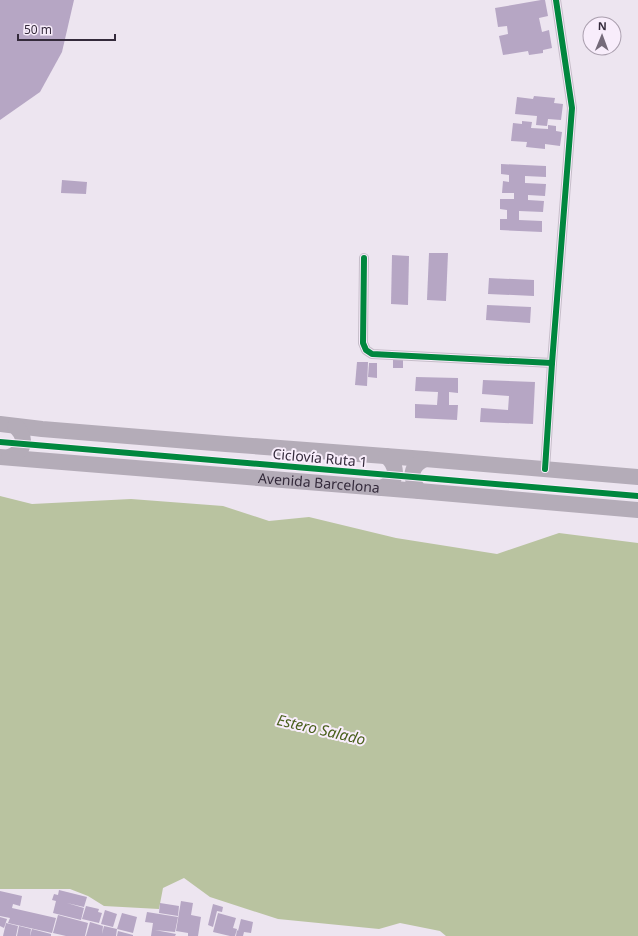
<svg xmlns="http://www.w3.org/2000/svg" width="638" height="936" viewBox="0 0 638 936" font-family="'Noto Sans',sans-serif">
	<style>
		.water { fill: #b9c3a0 }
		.building { fill: #b6a6c4 }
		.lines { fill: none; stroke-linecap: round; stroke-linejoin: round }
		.street { stroke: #c6bdc9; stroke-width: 10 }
		.primary { stroke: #b4acb8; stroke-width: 16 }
		.cycleway-casing { stroke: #f8edfb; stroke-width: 8 }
		.cycleway { stroke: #00873e; stroke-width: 6 }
		.labels { text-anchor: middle; stroke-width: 4; stroke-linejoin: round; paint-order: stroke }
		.street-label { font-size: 14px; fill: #342a3b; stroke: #f8edfb }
		.water-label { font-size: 15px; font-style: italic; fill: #4a601d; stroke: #f8edfb }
	</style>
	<rect width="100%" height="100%" fill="#ede5f0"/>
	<path class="water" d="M0,496L32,504L131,499L223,506L269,521L309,517L396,538L497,554L559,533L638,543V936H446L440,931L400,923L379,929L278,919L210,897L184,878L163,888L159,909L104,906L88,896L70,889H0Z"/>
	<g class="building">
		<path d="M0,0H74L62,52L40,92L0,120Z"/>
		<path d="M541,0H545L548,16L539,18L542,32L549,30L552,48L543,50V53L529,55L528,51L503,55L499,36L508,34L507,26L498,27L495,8Z"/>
		<path d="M534,96L555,98L554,103L563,104L561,120L548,119L547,126L536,125L537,116L515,114L517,97L533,99Z"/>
		<path d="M522,121L532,122L531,128L548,129V125L556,126V131L562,132L560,146L545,144V149L526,147L527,142L511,141L513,123L522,124Z"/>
		<path d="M501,164L546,166V177L525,176V183L546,184L545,196L528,195V200L544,201L543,212L519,211V220L542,221V232L500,230V219H507V210L500,209V199H514V193H502L503,181L509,182V175L501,174Z"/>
		<path d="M62,180L87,182L86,194L61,193Z"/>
		<path d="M429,253H448L446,301L427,300Z"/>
		<path d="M392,255L409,256L408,305L391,304Z"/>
		<path d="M489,278L534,280V296L488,294Z"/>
		<path d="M487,305L531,307L530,323L486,320Z"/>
		<rect x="393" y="360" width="10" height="8"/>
		<path d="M357,362H368L367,386L355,385Z"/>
		<path d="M369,363H377V378L368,377Z"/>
		<path d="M416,377L458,378V393L449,392V405H458L457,420L415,418V404L437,405L438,392L415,391Z"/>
		<path d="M483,380L535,382L533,424L480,422L481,408L508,410L509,396L482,394Z"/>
		<path d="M59,890L87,897L84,907L67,903L84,908L81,920L53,913L56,901L52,900L54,894L58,895Z"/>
		<path d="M0,891L22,896L20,906L13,904L12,908L56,918L52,933L8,923L10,918L0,916Z"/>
		<path d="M181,901L193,903L191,915L201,917L198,936H188V933L176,931Z"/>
		<path d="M160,903L179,906L178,916L159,913Z"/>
		<path d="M213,904L223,907L222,912L217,911L213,927L208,925Z"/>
		<path d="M86,906L99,909L98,912L102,913L99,923L82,919Z"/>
		<path d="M105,910L117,914L113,927L101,924Z"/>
		<path d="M147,912L178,917L175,932L155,930L176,934L175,936H151L153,923L145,922Z"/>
		<path d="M122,913L137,917L133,933L117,929Z"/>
		<path d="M218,913L236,918L233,928L237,929L235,936H230L213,932Z"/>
		<path d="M58,915L88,923L85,936H66L53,933Z"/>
		<path d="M0,917L7,919L4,928L0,926Z"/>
		<path d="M241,919L253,922L251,933L244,932L243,936H236L237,930L238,931Z"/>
		<path d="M90,922L103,926L102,934L104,926L117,929L116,936H86Z"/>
		<path d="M6,923L18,926L16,936H3Z"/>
		<path d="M19,926L31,929L30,936H17Z"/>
		<path d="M32,929L51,934V936H30Z"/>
		<path d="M118,931L133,935V936H117Z"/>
	</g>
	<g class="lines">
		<g class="street">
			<path d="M364,258L363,343L366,350L372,354L552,363"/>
			<path d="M545,469L552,363L572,108L556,0"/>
		</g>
		<g class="primary">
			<path d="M0,424L42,429L226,444L425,459L638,477"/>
			<path id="s1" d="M0,457L419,491L638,510"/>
			<path d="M9,457C26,451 27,437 15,426"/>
			<path d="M381,488C398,482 399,467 386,456"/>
			<path d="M419,491C409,478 410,466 425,459"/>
		</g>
		<g class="cycleway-casing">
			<g id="cycleway">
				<path d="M364,258L363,343L366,350L372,354L552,363"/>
				<path d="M0,442L638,496"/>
				<path d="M545,469L552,363L572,108L556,0"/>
			</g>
		</g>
		<use href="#cycleway" class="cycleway"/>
	</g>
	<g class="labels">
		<g class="street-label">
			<text transform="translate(320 458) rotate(5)" y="5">Ciclovía Ruta 1</text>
			<text dy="5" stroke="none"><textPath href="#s1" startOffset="320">Avenida Barcelona</textPath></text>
		</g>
		<g class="water-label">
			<text transform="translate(321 730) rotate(13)" y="5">Estero Salado</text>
		</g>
	</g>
	<g transform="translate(602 36) rotate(1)"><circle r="19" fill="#f8edfb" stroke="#aa9fae"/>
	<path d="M0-3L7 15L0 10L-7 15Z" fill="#756b7a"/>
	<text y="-6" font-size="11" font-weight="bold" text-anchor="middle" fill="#342a3b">N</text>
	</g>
	<path d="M18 34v6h97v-6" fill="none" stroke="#342a3b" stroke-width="2"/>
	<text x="24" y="34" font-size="12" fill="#342a3b" stroke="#f8edfb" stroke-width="3" paint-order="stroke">50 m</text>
</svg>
